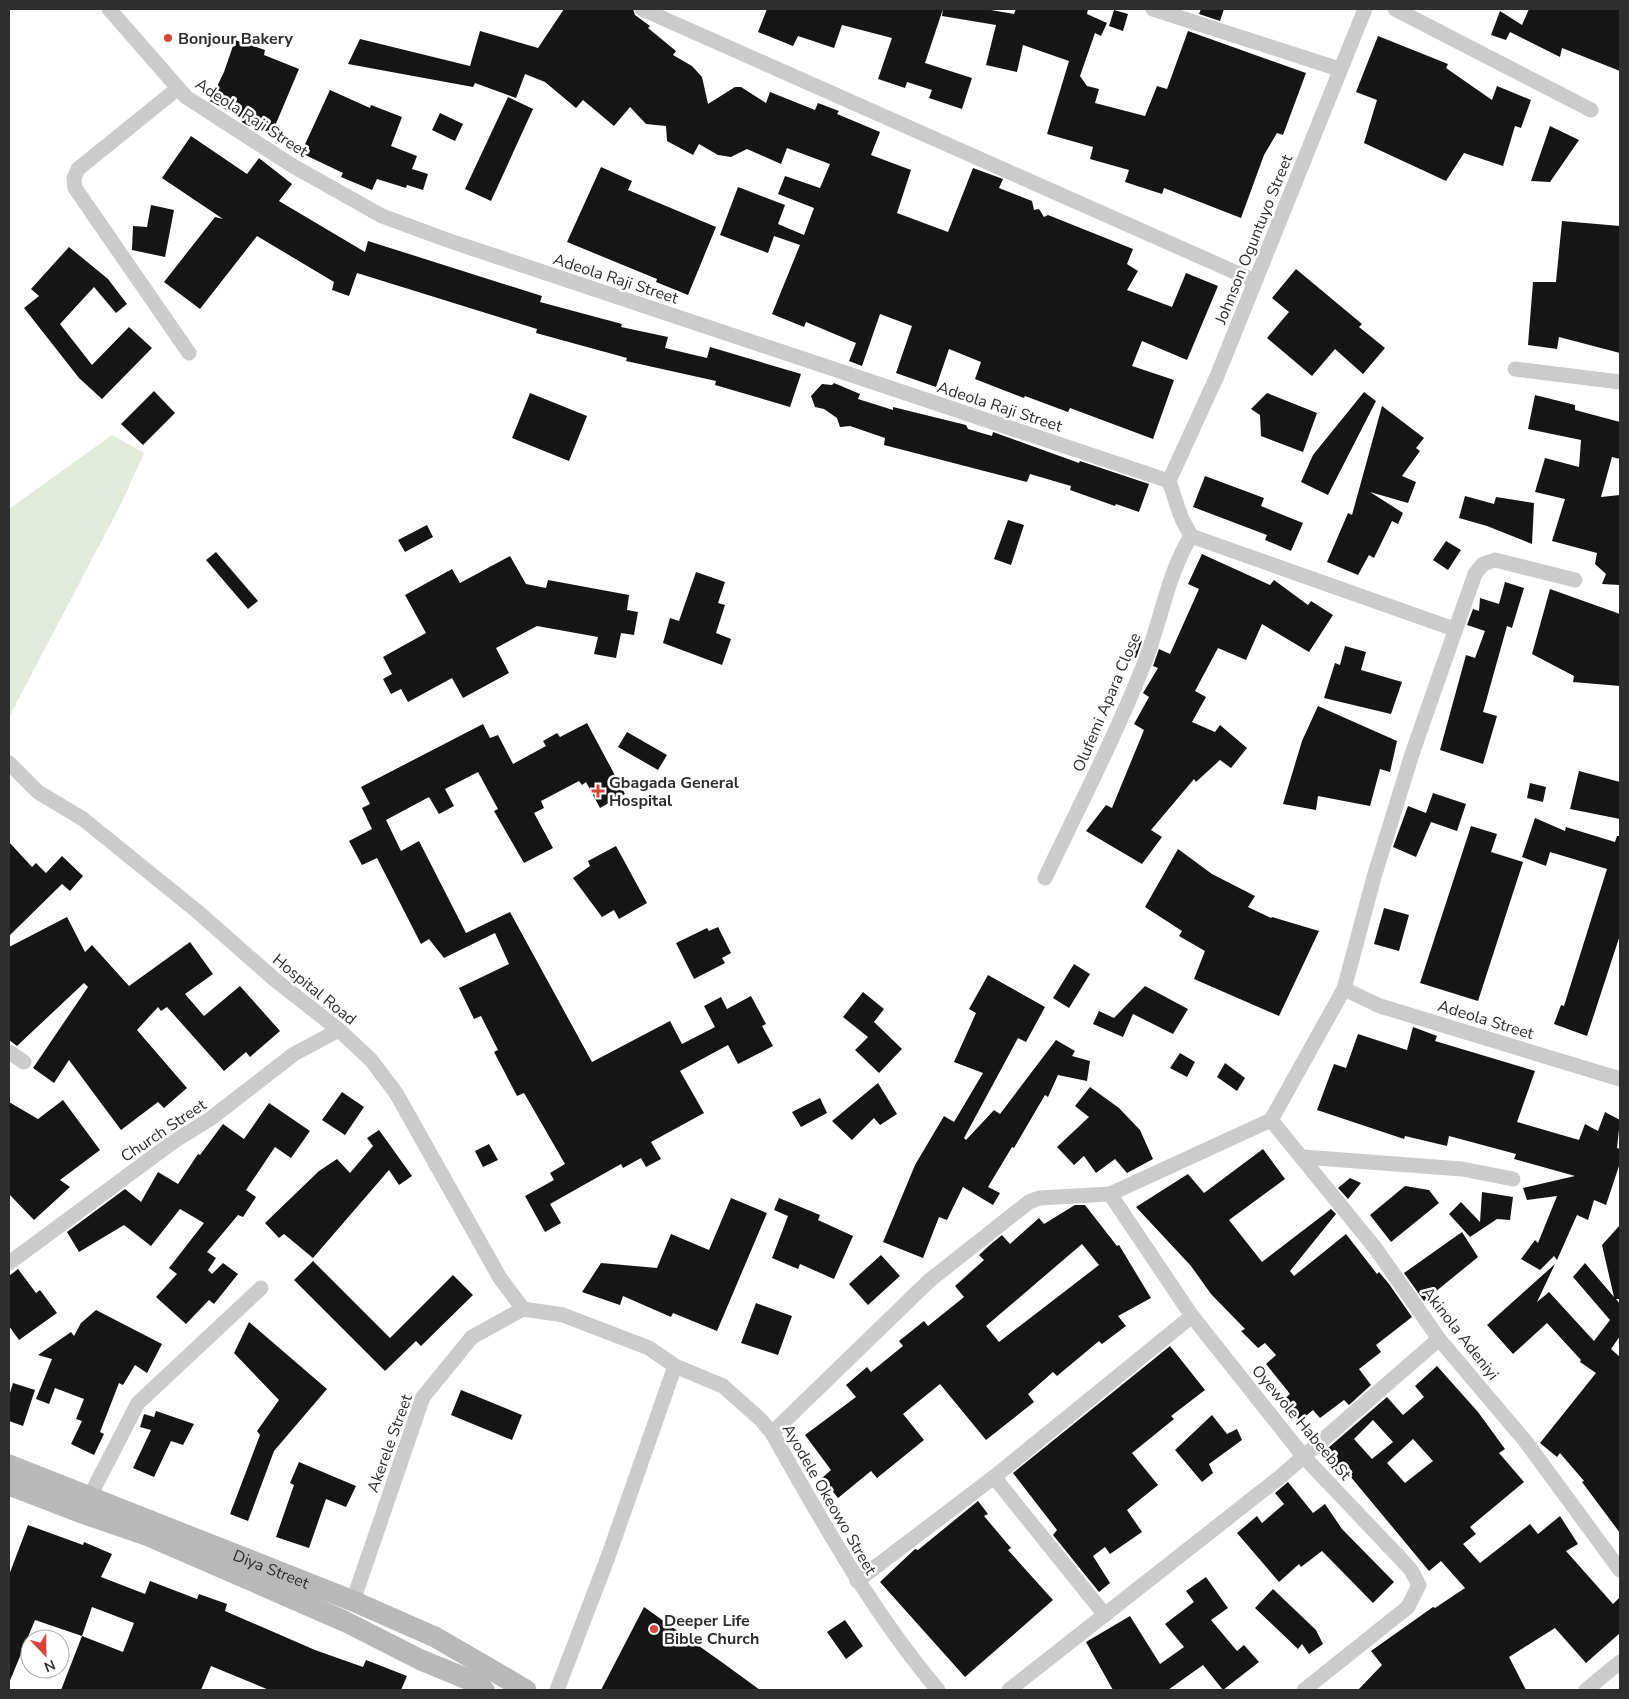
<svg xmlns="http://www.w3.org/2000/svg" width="1629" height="1699" viewBox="0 0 1629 1699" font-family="'Nunito Sans',sans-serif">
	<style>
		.green { fill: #e2eadc }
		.building { fill: #151515; fill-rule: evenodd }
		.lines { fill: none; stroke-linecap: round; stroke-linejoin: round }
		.minor { stroke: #cbcbcb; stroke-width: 15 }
		.secondary { stroke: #b8b8b8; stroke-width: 21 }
		.poi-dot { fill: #d9453b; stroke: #fff; stroke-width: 2 }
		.labels { text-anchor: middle; stroke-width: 5; stroke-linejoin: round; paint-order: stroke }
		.poi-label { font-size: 16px; font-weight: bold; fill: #2e2e2e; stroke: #fff; text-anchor: start }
		.street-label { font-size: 16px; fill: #2e2e2e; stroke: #fff }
	</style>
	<rect width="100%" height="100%" fill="#fff"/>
	<path class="green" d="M112,435L144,453L122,502L9,717V509Z"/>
	<g class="building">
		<path d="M564,9H633L635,15L650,26L648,28L676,51L673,55L692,66L702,77L708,104L735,87H741L766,103L770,92L815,110L818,103L839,111L837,114L880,132L871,155L911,170L897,213L948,232L973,168L1003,179L999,188L1032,201L1034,210L1039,209L1044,217L1048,215L1133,249L1127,264L1138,271L1127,290L1172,307L1186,273L1218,286L1187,360L1142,341L1132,366L1174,380L1153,439L1070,408L1068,412L1025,396L1024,398L975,379L981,362L949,349L936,387L896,373L912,326L880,314L862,366L849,361L856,343L806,322L804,327L772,314L800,245L774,236L768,253L720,235L738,187L785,205L778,224L804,235L814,208L778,194L785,176L820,188L830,164L787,148L781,164L747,149L731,157L718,155L699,144L693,155L667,141L666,126L646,124L630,107L614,126L583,100L576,108L545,82L525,74L516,98L475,83L473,87L348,64L360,39L470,66L480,31L538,48Z"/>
		<path d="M767,9H985L1014,14L1016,9H1088L1087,14L1107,23L1101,36L1095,33L1080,76L1087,86L1099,89L1095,103L1145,116L1157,86L1167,89L1188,31L1306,73L1283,135L1277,133L1264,155L1241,218L1164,188L1162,194L1125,182L1129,170L1090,159L1093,147L1047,134L1069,61L1023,45L1017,72L986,65L996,25L942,16L943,9L925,63L972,78L962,109L929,98L932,90L907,82L905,88L878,79L892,38L842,25L834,48L798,36L793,46L758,32Z"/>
		<path d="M1201,9H1224L1220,21L1199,14Z"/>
		<path d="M1529,9H1620V71L1562,48L1560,57L1510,32L1506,40L1491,35L1500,11L1522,25Z"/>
		<path d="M1114,10L1128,14L1123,31L1109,26Z"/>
		<path d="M1378,36L1448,64L1446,68L1492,100L1497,86L1531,100L1521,128L1515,126L1503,166L1464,153L1446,181L1364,143L1377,100L1356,92Z"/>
		<path d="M235,40L265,50L264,55L299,69L272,133L247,125L242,122L243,119L210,101L224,72Z"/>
		<path d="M330,90L370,108L371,105L402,117L391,146L417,156L412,169L428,174L423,190L407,185L406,188L377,179L372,190L341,177L343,173L301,153Z"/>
		<path d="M508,97L533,109L491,201L465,189Z"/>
		<path d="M440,113L463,124L455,141L432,130Z"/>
		<path d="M1550,126L1579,140L1550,182L1531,181Z"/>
		<path d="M191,136L247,174L259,158L292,184L279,201L365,252L368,241L542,296L540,302L622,324L621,327L668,337L665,348L707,358L710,347L801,374L790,407L715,385L716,381L626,361L627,358L536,333L537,329L357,273L349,296L332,290L334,282L257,236L200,309L164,282L215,217L223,219L162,178Z"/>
		<path d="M601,167L632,181L628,190L716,227L688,295L656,282L657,279L567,242Z"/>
		<path d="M151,205L174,210L165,257L132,250L133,226L147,227Z"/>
		<path d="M1562,221L1620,226V353L1559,337L1557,349L1528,345L1533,282H1556Z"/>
		<path d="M69,247L108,279L127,304L116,313L94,287L60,324L92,365L129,327L152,348L102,399L79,378L24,308L39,296L31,289Z"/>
		<path d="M1296,269L1362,324L1359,327L1385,348L1363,374L1335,349L1312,376L1267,338L1289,312L1272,298Z"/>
		<path d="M834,383L860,394L858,399L893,410V407L966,425L968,429L992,436L993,432L1079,463L1080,461L1149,484L1139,512L1116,504L1115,506L1070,490L1071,486L1030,474L1027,482L884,445L885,438L850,426L840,427L837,418L824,409L815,407L811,396L822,384L832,385Z"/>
		<path d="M154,391L175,413L143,445L121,424Z"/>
		<path d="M1364,392L1376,401L1328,495L1301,482L1313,455Z"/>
		<path d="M530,393L587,416L569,461L512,438Z"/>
		<path d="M1267,393L1317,413L1303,452L1261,436L1260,415L1251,409Z"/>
		<path d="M1535,395L1575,405V410L1620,422V459L1612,457L1601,497L1620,495V585L1602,584L1606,574L1595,564L1597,553L1552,541L1565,499L1535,492L1545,458L1579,467L1581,440L1528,429Z"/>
		<path d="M1382,406L1424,438L1416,448L1420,451L1402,476L1416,482L1408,503L1370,492L1403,513L1398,524L1392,521L1374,558L1369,555L1358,575L1327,562L1348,513L1352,515Z"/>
		<path d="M1205,476L1264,498L1261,506L1303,523L1291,551L1265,540L1267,535L1193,507Z"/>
		<path d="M1465,496L1494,504L1496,497L1534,503L1532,544L1487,526L1459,518Z"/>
		<path d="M1008,520L1024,525L1011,565L994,559Z"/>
		<path d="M427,525L433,537L405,552L398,540Z"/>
		<path d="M1446,541L1461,550L1448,570L1433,560Z"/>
		<path d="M216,552L258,601L248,609L206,560Z"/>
		<path d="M1202,554L1270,585L1274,580L1308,605L1311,601L1333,615L1309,652L1262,624L1246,660L1218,648L1195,691L1206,697L1192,722L1215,732L1220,725L1247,748L1231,768L1220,760L1196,782L1194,779L1151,830L1162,837L1142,864L1086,831L1106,805L1112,808L1144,730L1134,724L1149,697L1143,693L1158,668L1153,666L1159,649L1170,654L1199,589L1188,584Z"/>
		<path d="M510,556L526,584L546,588L548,580L629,595L627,610L638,612L634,635L621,633L616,658L594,654L598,637L537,626L496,648L509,673L463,698L452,678L408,702L401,689L391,694L383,679L392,674L383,657L426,633L405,595L452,569L460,583Z"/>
		<path d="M696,572L725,582L718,603L725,605L716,633L731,639L722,665L663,643L670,618L679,621Z"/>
		<path d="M1505,582L1524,588L1512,628L1507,626L1483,712L1497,716L1483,764L1440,750L1466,655L1475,658L1485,631L1467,625L1473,609L1479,611L1480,598L1499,604Z"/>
		<path d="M1550,589L1620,614V686L1573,682L1574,676L1532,654Z"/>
		<path d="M1134,637L1142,641L1136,658L1126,653Z"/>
		<path d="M1345,646L1366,652L1361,670L1402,682L1391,714L1324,698L1335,663L1340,665Z"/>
		<path d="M1318,706L1397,741L1390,772L1380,769L1370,806L1318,796L1316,810L1283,804L1302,741Z"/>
		<path d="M587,723L625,794L600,808L586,782L582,785L579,781L541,801L544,808L534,813L553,848L524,863L494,811L498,809L478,772L445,789L454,806L439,814L429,797L386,820L401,851L419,841L466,933L510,912L592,1062L670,1021L682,1044L715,1027L704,1006L721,997L727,1009L751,996L766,1024L762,1026L773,1046L738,1064L728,1045L680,1071L704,1113L651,1142L661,1159L646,1167L641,1158L623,1168L621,1164L550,1204L561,1223L545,1232L525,1196L554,1180L550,1173L565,1164L524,1093L517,1096L494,1052L498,1050L481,1016L474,1019L459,988L509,964L495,933L444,958L429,939L421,944L377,858L362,865L349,841L372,829L362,808L370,804L361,787L483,724L490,738L498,735L513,764L546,746L543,741L557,733L560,737Z"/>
		<path d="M627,732L667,755L658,770L618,747Z"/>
		<path d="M1579,771L1620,782V819L1570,809Z"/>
		<path d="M1530,783L1546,787L1543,802L1527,798Z"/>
		<path d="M1433,793L1466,804L1457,831L1431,822L1416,857L1393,847L1408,806L1426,813Z"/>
		<path d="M1535,818L1565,831L1566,827L1615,842L1617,836H1620V935L1587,1036L1554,1024L1561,1005L1564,1006L1607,869L1550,852L1546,866L1522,857Z"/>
		<path d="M1471,826L1497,834L1491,852L1523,862L1478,1001L1420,983Z"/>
		<path d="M9,842L32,867L36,863L46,873L62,856L83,876L70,891L62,884L9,936Z"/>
		<path d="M616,846L647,903L619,919L614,910L602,917L573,878L590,866L588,861Z"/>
		<path d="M1178,849L1212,874L1255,896L1248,907L1271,918L1272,917L1319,931L1279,1016L1194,979L1205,951L1179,936L1182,931L1145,907Z"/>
		<path d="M1384,908L1409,915L1399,951L1374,944Z"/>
		<path d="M67,917L85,952L92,945L129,986L190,942L213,974L185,994L204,1016L240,986L280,1031L250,1057L246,1052L224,1071L167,1007L161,1011L158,1007L137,1030L187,1088L164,1108L158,1102L121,1130L69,1060L54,1083L33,1068L88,987L84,983L17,1046L9,1040V947Z"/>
		<path d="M718,927L731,953L722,958L725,963L694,979L676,943L707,928L709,931Z"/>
		<path d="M1074,964L1090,974L1069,1008L1053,998Z"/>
		<path d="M988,975L1045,1007L1026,1042L1018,1038L964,1138L966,1140L994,1110L1000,1114L1056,1040L1075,1051L1072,1056L1090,1061L1087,1081L1058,1075L1048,1097L1045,1095L1014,1148L1012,1147L988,1187L1000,1193L993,1205L963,1187L947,1220L939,1217L923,1258L883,1242L915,1165L944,1116L954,1122L983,1073L954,1062L976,1013L969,1009Z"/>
		<path d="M1145,986L1188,1009L1173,1034L1133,1014L1123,1037L1093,1024L1099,1011L1114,1018Z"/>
		<path d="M863,992L884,1009L874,1022L902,1049L879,1073L855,1050L868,1037L843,1017Z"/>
		<path d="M1413,1027L1437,1036L1435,1041L1535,1071L1517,1122L1579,1140L1585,1124L1598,1131L1605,1112L1620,1120L1617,1148L1620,1149V1163L1606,1205L1594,1200L1588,1220L1577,1215L1557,1260L1554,1256L1540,1270L1521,1259L1535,1240L1538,1243L1557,1196L1527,1200L1523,1188L1575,1176L1514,1159L1516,1154L1449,1136L1447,1146L1405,1136L1404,1139L1317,1110L1334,1064L1346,1068L1358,1034L1407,1050Z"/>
		<path d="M1180,1053L1195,1062L1187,1077L1170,1068Z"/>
		<path d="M1225,1063L1245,1078L1237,1091L1217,1077Z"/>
		<path d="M878,1083L897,1114L880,1125L874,1118L852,1140L832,1121Z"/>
		<path d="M1090,1087L1119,1108L1140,1130L1153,1159L1127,1173L1115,1159L1096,1173L1084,1156L1074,1165L1057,1147L1089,1117L1075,1106Z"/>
		<path d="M342,1092L364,1107L345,1135L322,1120Z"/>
		<path d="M820,1098L827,1113L801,1127L792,1112Z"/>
		<path d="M63,1100L100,1150L60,1180L70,1187L34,1220L9,1194V1102L38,1119Z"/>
		<path d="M269,1103L310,1131L291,1158L275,1147L246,1190L256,1197L243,1217L238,1215L207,1252L216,1258L208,1270L212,1274L223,1263L238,1274L214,1304L209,1300L186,1324L156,1297L177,1274L169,1268L204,1223L180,1209L151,1246L124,1225L79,1252L67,1232L125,1189L141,1202L158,1172L178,1184L198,1154L200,1155L223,1124L244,1139Z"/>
		<path d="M379,1130L412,1176L399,1185L389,1170L313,1258L284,1234L279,1238L265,1223L319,1171L337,1159L350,1173L373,1146L367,1138Z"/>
		<path d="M489,1144L498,1160L483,1167L475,1151Z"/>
		<path d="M1263,1149L1285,1179L1229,1220L1262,1262L1331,1209L1336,1214L1290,1271L1294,1276L1346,1234L1377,1274L1379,1272L1389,1284L1412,1317L1376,1345L1381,1352L1359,1369L1371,1385L1349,1405L1344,1400L1320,1418L1313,1410L1300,1421L1282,1401L1290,1394L1266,1364L1276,1355L1265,1343L1258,1348L1241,1331L1245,1329L1211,1294L1191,1266L1136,1207L1188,1174L1204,1193Z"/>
		<path d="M1350,1178L1361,1183L1348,1199L1338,1188Z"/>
		<path d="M1405,1186L1429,1190L1439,1203L1391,1242L1370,1215Z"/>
		<path d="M1482,1192L1513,1197L1510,1220L1497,1219L1470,1237L1449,1214L1461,1202L1480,1222Z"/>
		<path d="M731,1198L767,1213L717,1331L673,1313L671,1317L623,1296L620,1305L582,1292L601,1263L657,1268L671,1234L709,1250Z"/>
		<path d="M779,1198L820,1215L818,1220L853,1236L834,1279L800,1264L798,1269L772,1258L788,1216L774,1210Z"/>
		<path d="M1075,1205H1085L1117,1246L1119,1245L1151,1298L1118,1316L1126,1326L1102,1344L1099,1341L1057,1376L1053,1372L1028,1394L1034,1402L986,1440L940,1384L903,1414L924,1440L877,1478L871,1471L838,1498L822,1478L831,1470L805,1435L856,1397L846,1385L867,1367L871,1372L903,1346L899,1341L924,1321L928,1326L964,1297L955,1286L984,1260L979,1255L991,1244L1002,1235L1010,1244L1039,1218L1044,1224ZM1082,1244L1099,1265L999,1342L986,1326Z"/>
		<path d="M1620,1225V1299H1616L1620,1304V1336L1611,1349L1620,1357V1533L1582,1482L1584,1481L1560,1453L1557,1457L1540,1443L1596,1373L1580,1362L1581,1360L1547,1323L1513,1354L1487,1325L1555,1264L1537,1302L1549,1292L1594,1341L1610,1320L1573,1277L1585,1263L1614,1297L1602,1245Z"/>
		<path d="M1462,1232L1478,1257L1424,1301L1404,1273Z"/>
		<path d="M881,1255L900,1276L868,1305L849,1284Z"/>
		<path d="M313,1261L390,1338L453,1275L473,1295L421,1346L416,1341L385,1371L294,1280Z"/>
		<path d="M18,1269L36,1293L40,1290L57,1313L19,1340L9,1326V1276Z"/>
		<path d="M756,1303L792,1316L778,1355L741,1343Z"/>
		<path d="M96,1310L162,1344L147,1373L135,1365L123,1385L119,1383L100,1432L104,1434L94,1455L71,1444L82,1421L76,1419L84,1399L55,1388L49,1404L36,1399L52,1359L38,1355L71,1332L74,1336L81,1323Z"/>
		<path d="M249,1322L327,1389L274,1451L248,1521L230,1514L260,1435L257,1431L279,1400L234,1353Z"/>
		<path d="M1170,1346L1205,1390L1171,1416L1174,1419L1132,1453L1158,1485L1127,1510L1142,1532L1110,1554L1105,1547L1093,1556L1110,1583L1099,1592L1053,1535L1057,1530L1013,1473Z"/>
		<path d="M1437,1366L1478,1412L1505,1449L1499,1453L1524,1482L1470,1527L1476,1534L1463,1544L1480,1563L1530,1524L1538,1534L1560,1516L1578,1544L1566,1551L1613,1604L1620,1597V1633L1586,1663L1555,1628L1509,1657L1526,1690H1358L1382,1665L1371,1651L1433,1607L1435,1608L1465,1588L1441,1561L1429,1571L1345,1470L1339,1476L1320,1455L1387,1397L1403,1415L1424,1397L1415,1386ZM1373,1420L1393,1442L1372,1459L1354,1439ZM1413,1439L1433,1461L1405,1483L1387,1463Z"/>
		<path d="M13,1383L35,1390L23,1426L9,1421V1396Z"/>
		<path d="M461,1390L522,1415L512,1440L451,1415Z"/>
		<path d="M156,1411L194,1424L183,1445L171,1441L154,1477L133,1468L151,1430L140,1427L144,1414L154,1417Z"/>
		<path d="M1212,1415L1227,1434L1237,1429L1242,1440L1209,1464L1213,1473L1202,1482L1175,1450Z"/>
		<path d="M299,1462L356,1486L346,1507L326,1499L309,1548L276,1537L294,1485L290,1483Z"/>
		<path d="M1288,1482L1313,1513L1325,1504L1342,1529L1394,1582L1373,1603L1322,1551L1301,1567L1299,1564L1279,1582L1237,1533L1257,1516L1262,1523L1284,1504L1275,1493Z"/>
		<path d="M978,1501L988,1514L984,1516L1011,1548L1008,1550L1053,1600L965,1677L880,1582L915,1549L918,1550Z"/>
		<path d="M28,1525L83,1545L84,1542L112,1554L101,1577L145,1594L150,1581L197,1599L199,1594L227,1604L225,1611L315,1650L363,1667L366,1660L407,1676L401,1690H269L211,1666L201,1690H61L82,1636L35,1620L9,1683V1575ZM92,1607L134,1623L123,1652L82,1636Z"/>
		<path d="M1206,1577L1228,1608L1211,1620L1237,1651L1244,1645L1259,1662L1223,1690L1203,1665L1168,1690H1113L1086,1642L1130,1616L1160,1664L1184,1647L1165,1624L1194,1602L1186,1591Z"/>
		<path d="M1273,1589L1316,1630L1323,1644L1309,1654L1302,1644L1298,1649L1255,1608Z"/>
		<path d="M644,1607L723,1663L760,1690H601Z"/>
		<path d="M845,1620L863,1646L846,1659L827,1632Z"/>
	</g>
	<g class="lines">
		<g class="minor">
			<path d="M109,9L186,97L293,166L382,216L450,241L1169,481"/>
			<path d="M642,9L1255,281"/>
			<path d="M1153,9L1339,69"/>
			<path d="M1395,9L1591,110"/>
			<path d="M177,89L78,169L74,178L75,188L189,353"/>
			<path d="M1515,369L1620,382"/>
			<path d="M1169,481L1217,376L1365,9"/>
			<path d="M1191,536L1454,629"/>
			<path d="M9,763L38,792L83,819L198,912L274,979L339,1030L371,1060L396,1093L500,1278L523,1309"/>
			<path d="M1045,878C1079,807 1115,737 1144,664C1161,622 1167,575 1191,536L1181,517L1169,481"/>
			<path d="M1344,989L1380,1006L1620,1079"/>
			<path d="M9,1052L24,1062"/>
			<path d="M1271,1120L1376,1249L1439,1339L1526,1442L1620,1570"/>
			<path d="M1303,1157L1462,1169L1513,1179"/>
			<path d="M1110,1194L1192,1316L1304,1457L1400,1558L1411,1570L1419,1585L1408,1607L1304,1690"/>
			<path d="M9,1263L173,1142L210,1119L294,1054L339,1030"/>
			<path d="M523,1309L563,1315L649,1348L675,1366L723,1386L761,1420L772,1433C823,1523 872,1612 938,1690"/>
			<path d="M772,1433L930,1280L1029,1202L1039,1198L1110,1194L1271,1120L1344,989L1374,877L1412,754L1475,574L1483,564L1495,560L1575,580"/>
			<path d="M994,1477L1105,1615"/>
			<path d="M90,1496L138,1403L261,1288"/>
			<path d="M857,1581L994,1477L1192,1316"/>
			<path d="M353,1601L423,1397L472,1337L523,1309"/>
			<path d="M557,1690L608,1557L675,1366"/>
			<path d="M1009,1690L1280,1477L1439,1339"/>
			<path d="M1586,1690L1620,1662"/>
		</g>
		<g class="secondary">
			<path id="s1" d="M9,1465L353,1601L435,1637L526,1690"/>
			<path d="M9,1485L82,1513L149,1536L344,1621L421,1660L472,1681L484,1690"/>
		</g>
	</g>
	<g class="poi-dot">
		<circle cx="168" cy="38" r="5"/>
		<path d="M595.5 783.5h5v5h5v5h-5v5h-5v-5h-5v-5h5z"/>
		<circle cx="654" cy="1629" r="5"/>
	</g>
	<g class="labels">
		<g class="poi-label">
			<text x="178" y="44">Bonjour Bakery</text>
			<text x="609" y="788">Gbagada General<tspan x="609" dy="18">Hospital</tspan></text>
			<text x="664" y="1626">Deeper Life<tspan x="664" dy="18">Bible Church</tspan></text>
		</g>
		<g class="street-label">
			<text transform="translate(252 117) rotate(33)" y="6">Adeola Raji Street</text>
			<text transform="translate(1253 239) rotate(-68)" y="6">Johnson Oguntuyo Street</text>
			<text transform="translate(616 278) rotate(18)" y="6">Adeola Raji Street</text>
			<text transform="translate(1000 406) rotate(18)" y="6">Adeola Raji Street</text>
			<text transform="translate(1106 702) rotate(-67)" y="6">Olufemi Apara Close</text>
			<text transform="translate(315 989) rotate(39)" y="6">Hospital Road</text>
			<text transform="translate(1486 1019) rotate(17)" y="6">Adeola Street</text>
			<text transform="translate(163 1130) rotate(-34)" y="6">Church Street</text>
			<text transform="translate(1461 1333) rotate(52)" y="6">Akinola Adeniyi</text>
			<text transform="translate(1302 1422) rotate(50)" y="6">Oyewole Habeeb St</text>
			<text transform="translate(389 1443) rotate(-70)" y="6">Akerele Street</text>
			<text transform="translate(830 1499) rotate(60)" y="6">Ayodele Okeowo Street</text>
			<text dy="6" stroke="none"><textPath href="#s1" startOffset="282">Diya Street</textPath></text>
		</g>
	</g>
	<rect width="1629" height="1699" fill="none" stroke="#2e2e2e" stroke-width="20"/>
	<g transform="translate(45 1654) rotate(158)"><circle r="24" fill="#ffffff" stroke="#ababab"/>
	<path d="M0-4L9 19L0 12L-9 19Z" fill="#d9453b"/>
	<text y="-8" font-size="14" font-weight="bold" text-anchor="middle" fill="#2e2e2e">N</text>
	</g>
</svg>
